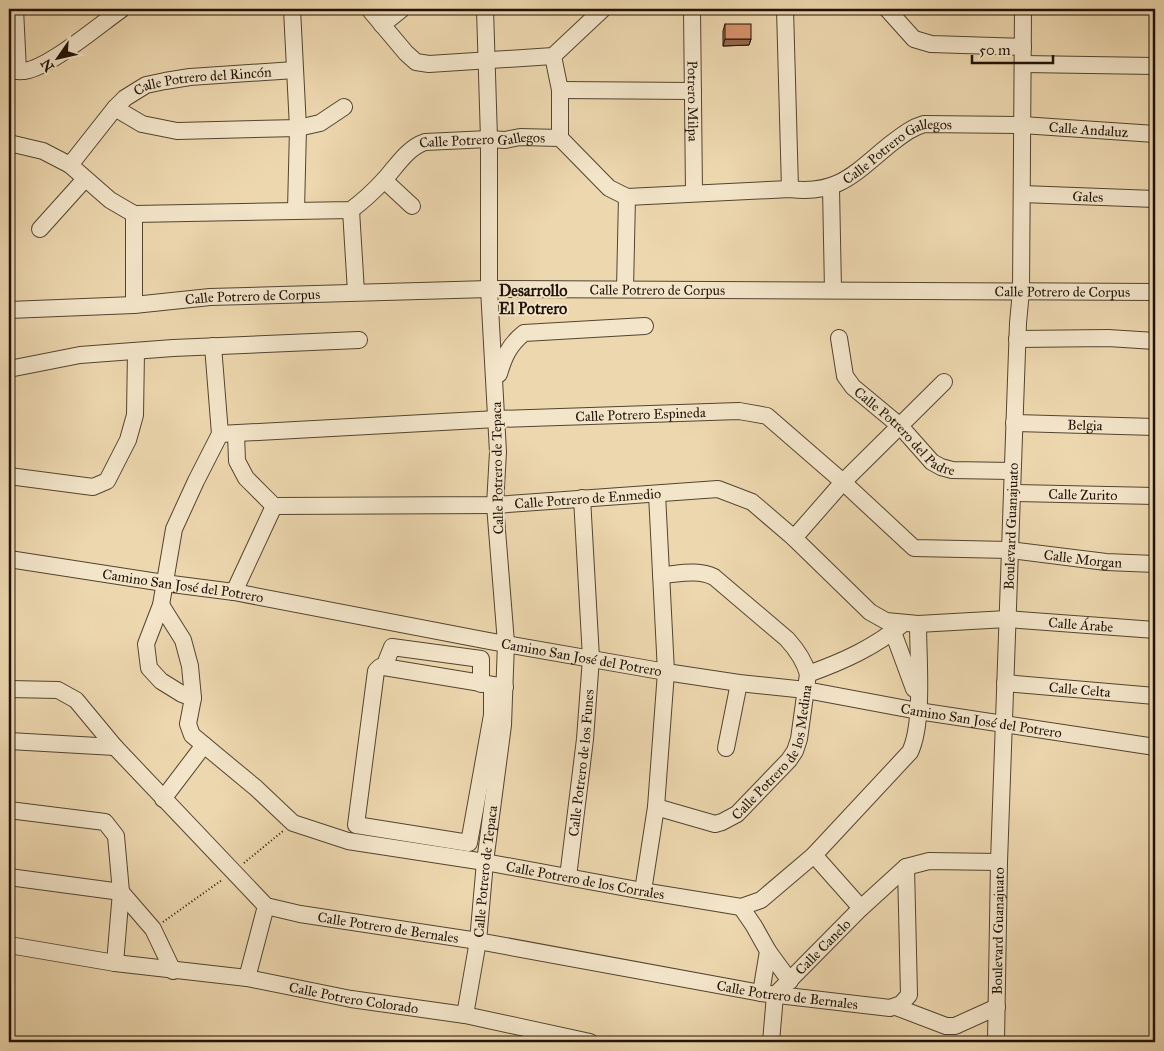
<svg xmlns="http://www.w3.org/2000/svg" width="1164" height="1051" viewBox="0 0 1164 1051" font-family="'IM FELL Great Primer',serif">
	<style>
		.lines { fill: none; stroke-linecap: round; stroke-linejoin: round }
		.minor-casing { stroke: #534430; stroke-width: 18 }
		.path { stroke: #201306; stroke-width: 2; stroke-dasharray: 1 2.5; stroke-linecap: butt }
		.minor { stroke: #f3e5ca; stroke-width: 16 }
		.wall { fill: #b97e5c; stroke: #201306 }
		.shaded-wall { fill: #96664b; stroke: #201306 }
		.building { fill: #d7926b; stroke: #201306 }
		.labels { text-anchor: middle; stroke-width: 4; stroke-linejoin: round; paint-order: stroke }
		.street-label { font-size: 14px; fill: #201306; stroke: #f3e5ca }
		.quarter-label { font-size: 16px; font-weight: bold; fill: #201306; stroke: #f3e5ca }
	</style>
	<rect width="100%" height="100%" fill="#edd7ae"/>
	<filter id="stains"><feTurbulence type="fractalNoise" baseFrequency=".004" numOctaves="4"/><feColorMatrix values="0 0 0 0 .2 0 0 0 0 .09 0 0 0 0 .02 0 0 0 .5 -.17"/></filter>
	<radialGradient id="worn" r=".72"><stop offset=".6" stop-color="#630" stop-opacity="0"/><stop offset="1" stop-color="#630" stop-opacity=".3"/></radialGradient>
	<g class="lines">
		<g class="minor-casing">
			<g id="minor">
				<path d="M15,9L18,71"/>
				<path d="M292,9L298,128L296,210"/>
				<path d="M369,9L406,53L416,62L429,64L553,56L603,9"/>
				<path id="s1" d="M692,9L694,193"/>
				<path d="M785,9L790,189"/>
				<path d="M887,9L914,39L931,44L1023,47"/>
				<path d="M382,25L402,9"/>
				<path d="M553,56L560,90V138"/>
				<path d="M1023,64L1155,66"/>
				<path d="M9,70C14,71 19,72 24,71C49,68 99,25 122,9"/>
				<path d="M560,90L693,91"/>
				<path d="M115,108L142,124L177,131L298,128L320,123L344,107"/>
				<path id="s2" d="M9,143L43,151L70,165L110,200L134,214L351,210C363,201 374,191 384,180C396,167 407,148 425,142L489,139L505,140L520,137L560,138L609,188L627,197L790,189C837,195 854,174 888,146C900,137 910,128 924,124L1022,125L1155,134"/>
				<path id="s3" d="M70,165L115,108L125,98L146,85L165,81L190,77L295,70"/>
				<path d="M384,180L412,206"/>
				<path d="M831,188L833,290"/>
				<path id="s4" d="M1022,194L1155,199"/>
				<path d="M351,210L356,292"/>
				<path d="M134,214V305"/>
				<path d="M40,229L85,179"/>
				<path d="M625,289L627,197"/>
				<path id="s5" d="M9,310L134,305L210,297L489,289L1155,292"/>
				<path id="s6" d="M839,338L845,376L853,387L900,426L932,462L941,467L952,470L1012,471"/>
				<path d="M1017,339L1108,338L1155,341"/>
				<path d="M9,369L80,355L173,348L359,340"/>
				<path d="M499,374C504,357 509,345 524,333L645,326"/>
				<path id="s7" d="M1014,423L1155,427"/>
				<path id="s8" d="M220,434L497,419L739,411L767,416L843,482L914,548L1010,550L1106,562L1155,564"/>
				<path d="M236,434L237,461L246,478L274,506"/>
				<path d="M9,476L93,487L107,481L128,440L135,415L136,351"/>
				<path id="s9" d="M1012,493L1155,496"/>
				<path id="s10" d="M274,506L495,505L718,489L752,502L794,538L870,612L886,621L918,624L1007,619L1155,630"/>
				<path d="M794,538L843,482L944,382"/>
				<path id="s11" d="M9,559L164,583L234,592L489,641L666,672L739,683L806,690L918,711L1155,747"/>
				<path d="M234,592L274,506"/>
				<path id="s12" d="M161,605L183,640L190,666L193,698L188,724L192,735L256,788L293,823L348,841L485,862L643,891L741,907L761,900L814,855L910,752C924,723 918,658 918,624"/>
				<path d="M893,632L914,689"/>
				<path d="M384,667L392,647L481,659V684"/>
				<path d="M808,674C844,661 873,648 904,623"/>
				<path id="s13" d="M1005,683L1155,696"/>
				<path d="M492,686V715L469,843L356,825L376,671L380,667H384L505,687"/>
				<path id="s14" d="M9,689L58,690L76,700L115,747L266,906L300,914L478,941L761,993L890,1008L901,1004L909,995L906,867"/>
				<path d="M193,698L182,694L161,681L149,668L146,644L161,605L174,529L196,481L220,434L213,346"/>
				<path d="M9,741L115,747"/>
				<path d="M726,748L739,683"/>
				<path d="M163,799L204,745"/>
				<path id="s15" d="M656,807L715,824L722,822L737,814L789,760L795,751L799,739L808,674C804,660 797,650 787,639L714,577C697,569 679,574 661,575"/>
				<path d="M9,810L105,822L116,836L121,892L115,963"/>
				<path d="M814,855L861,908"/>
				<path d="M9,877L121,892L153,929L173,971"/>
				<path id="s16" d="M568,877L585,739L591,658L582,498"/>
				<path d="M643,891L656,807L666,672L657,494"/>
				<path d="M741,907L754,926L768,951L761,993"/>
				<path id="s17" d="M9,945L115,963L247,978L351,999L465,1015L590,1042"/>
				<path d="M768,951L790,981"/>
				<path d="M247,978L266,906"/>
				<path d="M896,1007L946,1026H955L997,1007"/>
				<path id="s18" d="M465,1015L478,941L485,862L503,725L506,643L495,505L498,452L489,289V139L485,9"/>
				<path id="s19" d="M771,1042L775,995L861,908L906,867L929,861L999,862"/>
				<path id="s20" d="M996,1042L999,862L1018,323L1021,291L1023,9"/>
			</g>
		</g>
		<g class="path">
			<path d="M244,863L283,831"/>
			<path d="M163,922L222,880"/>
		</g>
		<use href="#minor" class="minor"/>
	</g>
	<path class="wall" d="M725,24L751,39L749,45L723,46V31Z"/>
	<path class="shaded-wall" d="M725,39H751L749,45L723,46Z"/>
	<rect class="building" x="725" y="24" width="26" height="15"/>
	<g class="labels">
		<g class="street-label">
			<text dy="5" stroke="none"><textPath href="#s3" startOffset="168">Calle Potrero del Rincón</textPath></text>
			<text dy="5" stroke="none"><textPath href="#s1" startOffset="92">Potrero Milpa</textPath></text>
			<text dy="5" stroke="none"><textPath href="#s2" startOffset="1172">Calle Andaluz</textPath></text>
			<text dy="5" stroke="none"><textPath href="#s2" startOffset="522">Calle Potrero Gallegos</textPath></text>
			<text dy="5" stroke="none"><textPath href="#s2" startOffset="972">Calle Potrero Gallegos</textPath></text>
			<text dy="5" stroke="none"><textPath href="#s4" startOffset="66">Gales</textPath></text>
			<text dy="5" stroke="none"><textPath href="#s5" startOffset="649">Calle Potrero de Corpus</textPath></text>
			<text dy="5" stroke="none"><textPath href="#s5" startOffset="1054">Calle Potrero de Corpus</textPath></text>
			<text dy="5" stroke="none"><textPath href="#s5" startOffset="244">Calle Potrero de Corpus</textPath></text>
			<text dy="5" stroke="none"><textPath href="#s8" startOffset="421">Calle Potrero Espineda</textPath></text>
			<text dy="5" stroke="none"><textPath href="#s7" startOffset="71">Belgia</textPath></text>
			<text dy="5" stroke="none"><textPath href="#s6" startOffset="121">Calle Potrero del Padre</textPath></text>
			<text transform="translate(497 468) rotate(-91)" y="5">Calle Potrero de Tepaca</text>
			<text dy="5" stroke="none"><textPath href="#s9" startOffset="71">Calle Zurito</textPath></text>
			<text dy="5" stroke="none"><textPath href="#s10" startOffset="314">Calle Potrero de Enmedio</textPath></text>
			<text dy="5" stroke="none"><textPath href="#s20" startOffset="516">Boulevard Guanajuato</textPath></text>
			<text dy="5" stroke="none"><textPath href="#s8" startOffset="915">Calle Morgan</textPath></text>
			<text dy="5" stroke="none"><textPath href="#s11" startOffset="176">Camino San José del Potrero</textPath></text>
			<text dy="5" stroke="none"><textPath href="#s10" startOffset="856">Calle Árabe</textPath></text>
			<text dy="5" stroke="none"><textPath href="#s11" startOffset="581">Camino San José del Potrero</textPath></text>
			<text dy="5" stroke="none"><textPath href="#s13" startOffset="75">Calle Celta</textPath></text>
			<text dy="5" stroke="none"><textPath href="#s11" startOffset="986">Camino San José del Potrero</textPath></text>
			<text dy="5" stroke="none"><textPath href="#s15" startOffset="160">Calle Potrero de los Medina</textPath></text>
			<text dy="5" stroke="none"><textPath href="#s16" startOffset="115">Calle Potrero de los Funes</textPath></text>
			<text dy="5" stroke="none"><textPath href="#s18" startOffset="145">Calle Potrero de Tepaca</textPath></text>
			<text dy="5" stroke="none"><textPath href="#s12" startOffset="571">Calle Potrero de los Corrales</textPath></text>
			<text dy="5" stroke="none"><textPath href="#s14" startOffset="474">Calle Potrero de Bernales</textPath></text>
			<text dy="5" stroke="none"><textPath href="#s20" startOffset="111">Boulevard Guanajuato</textPath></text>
			<text dy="5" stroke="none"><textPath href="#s19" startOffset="115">Calle Canelo</textPath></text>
			<text dy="5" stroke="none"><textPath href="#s14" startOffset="879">Calle Potrero de Bernales</textPath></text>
			<text dy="5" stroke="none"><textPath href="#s17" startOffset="349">Calle Potrero Colorado</textPath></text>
		</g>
		<g class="quarter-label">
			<text x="533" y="296">Desarrollo<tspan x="533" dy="18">El Potrero</tspan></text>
		</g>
	</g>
	<rect width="1164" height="1051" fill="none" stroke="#edd7ae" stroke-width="30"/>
	<rect x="10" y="10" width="1144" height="1031" fill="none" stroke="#201306" stroke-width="2.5"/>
	<rect x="15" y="15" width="1134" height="1021" fill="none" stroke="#201306"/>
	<g transform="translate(58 58) rotate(236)" stroke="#f3e5ca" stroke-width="4" paint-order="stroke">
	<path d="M0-4L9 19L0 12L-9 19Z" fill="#201306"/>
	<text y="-8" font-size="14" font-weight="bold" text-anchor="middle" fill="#201306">N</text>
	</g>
	<path d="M972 55v8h81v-8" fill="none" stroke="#201306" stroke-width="2.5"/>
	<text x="979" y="55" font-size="15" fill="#201306" stroke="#f3e5ca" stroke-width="4" paint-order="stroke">50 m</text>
	<rect width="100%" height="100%" filter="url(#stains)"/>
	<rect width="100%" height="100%" fill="url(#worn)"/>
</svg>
